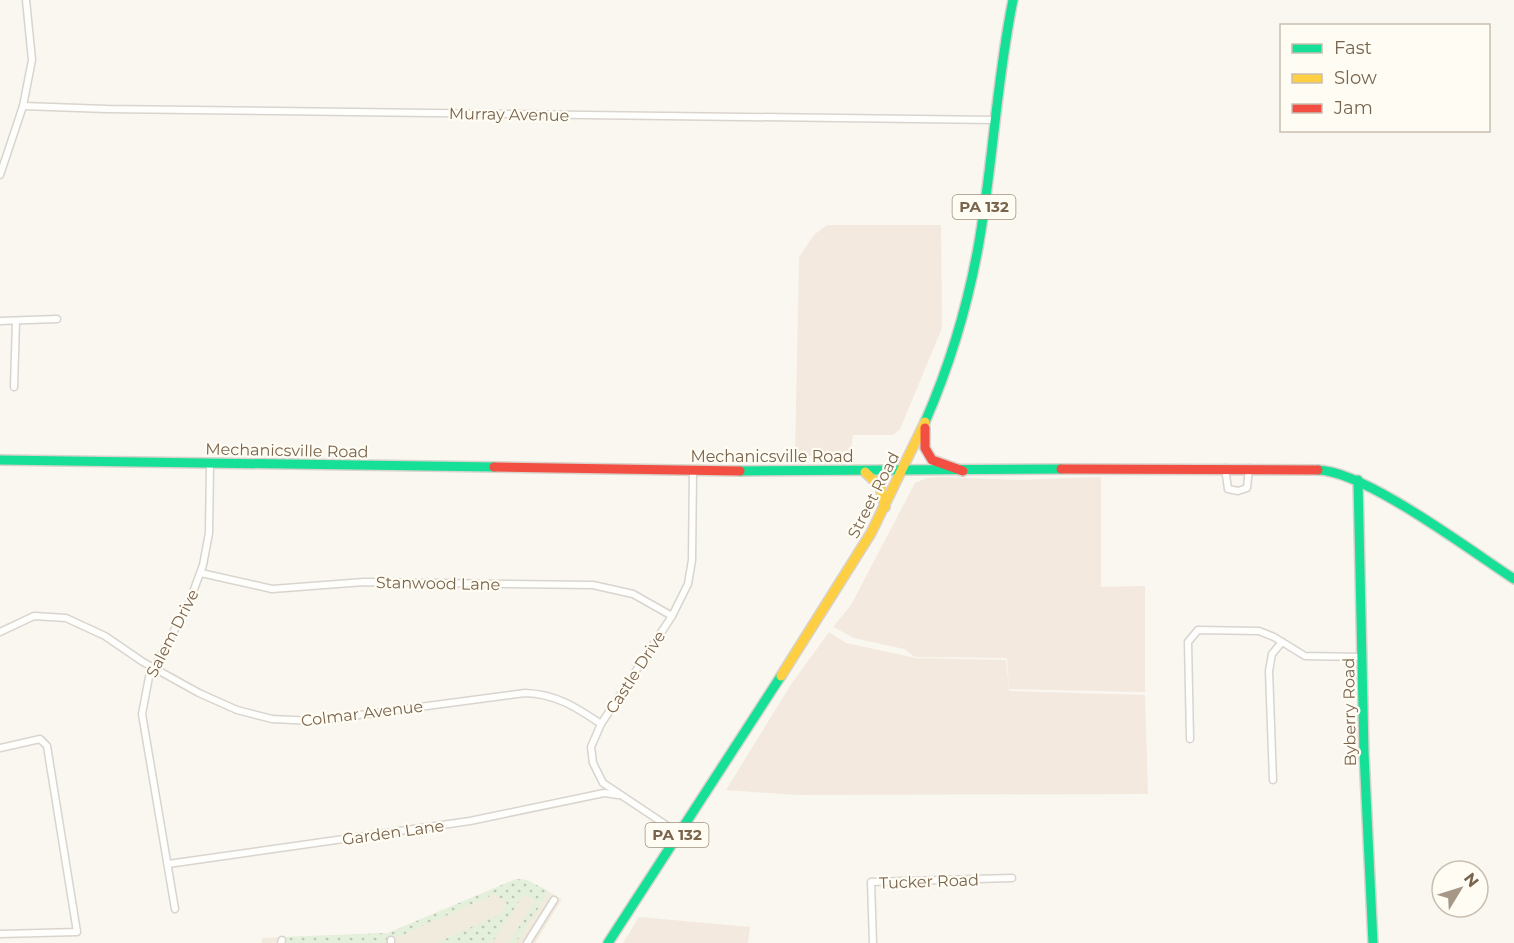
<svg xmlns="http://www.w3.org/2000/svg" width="1514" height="943" viewBox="0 0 1514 943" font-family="Montserrat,sans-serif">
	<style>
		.residential { fill: #f1ebde }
		.commercial { fill: #f3e9df }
		.grass { fill: url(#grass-dots) }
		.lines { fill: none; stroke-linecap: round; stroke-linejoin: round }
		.street-casing { stroke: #d9d4ce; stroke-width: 9 }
		.fast-casing { stroke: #d8d3cb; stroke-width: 12 }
		.slow-casing { stroke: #d8d3cb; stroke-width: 12 }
		.jam-casing { stroke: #d8d3cb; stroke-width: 12 }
		.street { stroke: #fefefd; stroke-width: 6 }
		.fast { stroke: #16e098; stroke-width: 9 }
		.slow { stroke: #ffcf43; stroke-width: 9 }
		.jam { stroke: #f24e42; stroke-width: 9 }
		.labels { text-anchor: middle; stroke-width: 4.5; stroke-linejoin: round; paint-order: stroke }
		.shield { fill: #fffcf3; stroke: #a19280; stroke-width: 1.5 }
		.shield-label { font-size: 15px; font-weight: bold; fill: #79644e }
		.street-label { font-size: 16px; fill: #79644e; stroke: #fffcf3 }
	</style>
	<defs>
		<pattern id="grass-dots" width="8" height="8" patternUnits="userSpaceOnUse" patternTransform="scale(1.5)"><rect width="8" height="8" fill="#e4f0db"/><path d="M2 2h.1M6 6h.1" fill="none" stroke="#bec6b4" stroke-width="1.8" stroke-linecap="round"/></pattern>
	</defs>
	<rect width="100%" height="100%" fill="#f9f7f0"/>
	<path class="residential" d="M516,879L527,880L562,899L535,943H262V938L388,933Z"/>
	<g class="commercial">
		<path d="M827,225H941L942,328L900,429L893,435H853L850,456H795L799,257L814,235Z"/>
		<path d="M942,477L1018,480L1101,477V587L1145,586V692L1009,689L1007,658L915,657L904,649L854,638L833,627L851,605L915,483L927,478Z"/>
		<path d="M829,632L846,643L916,658L1006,660L1009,691L1145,695L1148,794L798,795L726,790L790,686Z"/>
		<path d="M639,917L750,927L748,943H623Z"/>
	</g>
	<path class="grass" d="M516,879L527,880L548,891L542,902L536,900L541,904L516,943H509L535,901L524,894L492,943H437L504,912L502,907L507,904L504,898L500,899L497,893L398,937L389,938L390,943H283L285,937L388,933Z"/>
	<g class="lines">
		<g class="street-casing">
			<g id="street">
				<path d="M23,106L107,109L995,120"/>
				<path d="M0,175L23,106L32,60L26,0"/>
				<path d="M0,321L57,319"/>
				<path d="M14,387L16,321"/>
				<path d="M1225,468L1228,489L1238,491L1247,488L1249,468"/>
				<path d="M201,573L272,589L364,582L593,585L633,594L672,616"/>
				<path d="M0,632L34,616L66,618L105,636L143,662L199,693L237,710L272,719L314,721L525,693C556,694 576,707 601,724"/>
				<path d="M1190,739L1188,642L1198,630L1259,631L1274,637L1305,656L1363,657"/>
				<path d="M0,748L40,739L47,746L77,932L0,934"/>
				<path d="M1273,780L1269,671L1272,654L1282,642"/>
				<path d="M678,833L603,783L593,763L591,747L601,724L672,616L688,584L692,560L693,471"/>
				<path d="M168,864L470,821L604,793L618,795"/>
				<path d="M175,909L142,714L149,677L189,603L203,565L209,533L210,464"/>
				<path d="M391,940V943"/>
				<path d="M281,943L282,940"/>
				<path d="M527,943L554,900"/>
				<path d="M873,943L871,882L1012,878"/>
			</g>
		</g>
		<g class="fast-casing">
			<g id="fast">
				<path d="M925,422C949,367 967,308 978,248C993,166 996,82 1013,0"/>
				<path d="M0,460L494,467"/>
				<path d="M1318,470C1365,471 1471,551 1514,579"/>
				<path d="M740,471L1061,469"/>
				<path d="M1358,480L1364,753L1373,943"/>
				<path d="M608,943L781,676"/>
			</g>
		</g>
		<g class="slow-casing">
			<g id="slow">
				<path d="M865,472L880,486L885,507"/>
				<path d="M781,676L871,533L925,422"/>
			</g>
		</g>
		<g class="jam-casing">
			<g id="jam">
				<path d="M925,428V448L932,460L963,471"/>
				<path d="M494,467L740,471"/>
				<path d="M1061,469L1318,470"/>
			</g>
		</g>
		<use href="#street" class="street"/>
		<use href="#fast" class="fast"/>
		<use href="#slow" class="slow"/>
		<use href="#jam" class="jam"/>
	</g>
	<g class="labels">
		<g class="shield">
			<rect x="952.5" y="195" width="63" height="24" rx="4.5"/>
			<rect x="645.5" y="823" width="63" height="24" rx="4.5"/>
		</g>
		<g class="shield-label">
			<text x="984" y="212">PA 132</text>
			<text x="677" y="840">PA 132</text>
		</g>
		<g class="street-label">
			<text transform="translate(509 114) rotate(1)" y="6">Murray Avenue</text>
			<text transform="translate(287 450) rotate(1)" y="6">Mechanicsville Road</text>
			<text x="772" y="462">Mechanicsville Road</text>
			<text transform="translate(873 495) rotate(-63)" y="6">Street Road</text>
			<text transform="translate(438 583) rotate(1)" y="6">Stanwood Lane</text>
			<text transform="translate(172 633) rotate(-63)" y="6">Salem Drive</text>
			<text transform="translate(635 672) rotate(-57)" y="6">Castle Drive</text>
			<text transform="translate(1349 712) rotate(-91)" y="6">Byberry Road</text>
			<text transform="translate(362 713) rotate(-7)" y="6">Colmar Avenue</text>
			<text transform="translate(393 832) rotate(-8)" y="6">Garden Lane</text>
			<text transform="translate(929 881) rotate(-2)" y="6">Tucker Road</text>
		</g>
	</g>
	<rect x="1280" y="24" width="210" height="108" fill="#fffcf3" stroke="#c9bfb1" stroke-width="1.5"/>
	<rect x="1292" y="44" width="30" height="9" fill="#16e098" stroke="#c9bfb1" stroke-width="1.5"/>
	<text x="1334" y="54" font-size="18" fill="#79644e">Fast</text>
	<rect x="1292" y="74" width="30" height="9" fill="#ffcf43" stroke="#c9bfb1" stroke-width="1.5"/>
	<text x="1334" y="84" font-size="18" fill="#79644e">Slow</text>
	<rect x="1292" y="104" width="30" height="9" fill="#f24e42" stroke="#c9bfb1" stroke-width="1.5"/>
	<text x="1334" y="114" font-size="18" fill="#79644e">Jam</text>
	<g transform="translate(1460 889) rotate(52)"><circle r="28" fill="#fffcf3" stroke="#c9bfb1" stroke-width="1.5"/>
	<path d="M0-4.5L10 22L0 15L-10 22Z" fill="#a69787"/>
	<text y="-9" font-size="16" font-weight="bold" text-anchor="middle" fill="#79644e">N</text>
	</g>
</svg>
